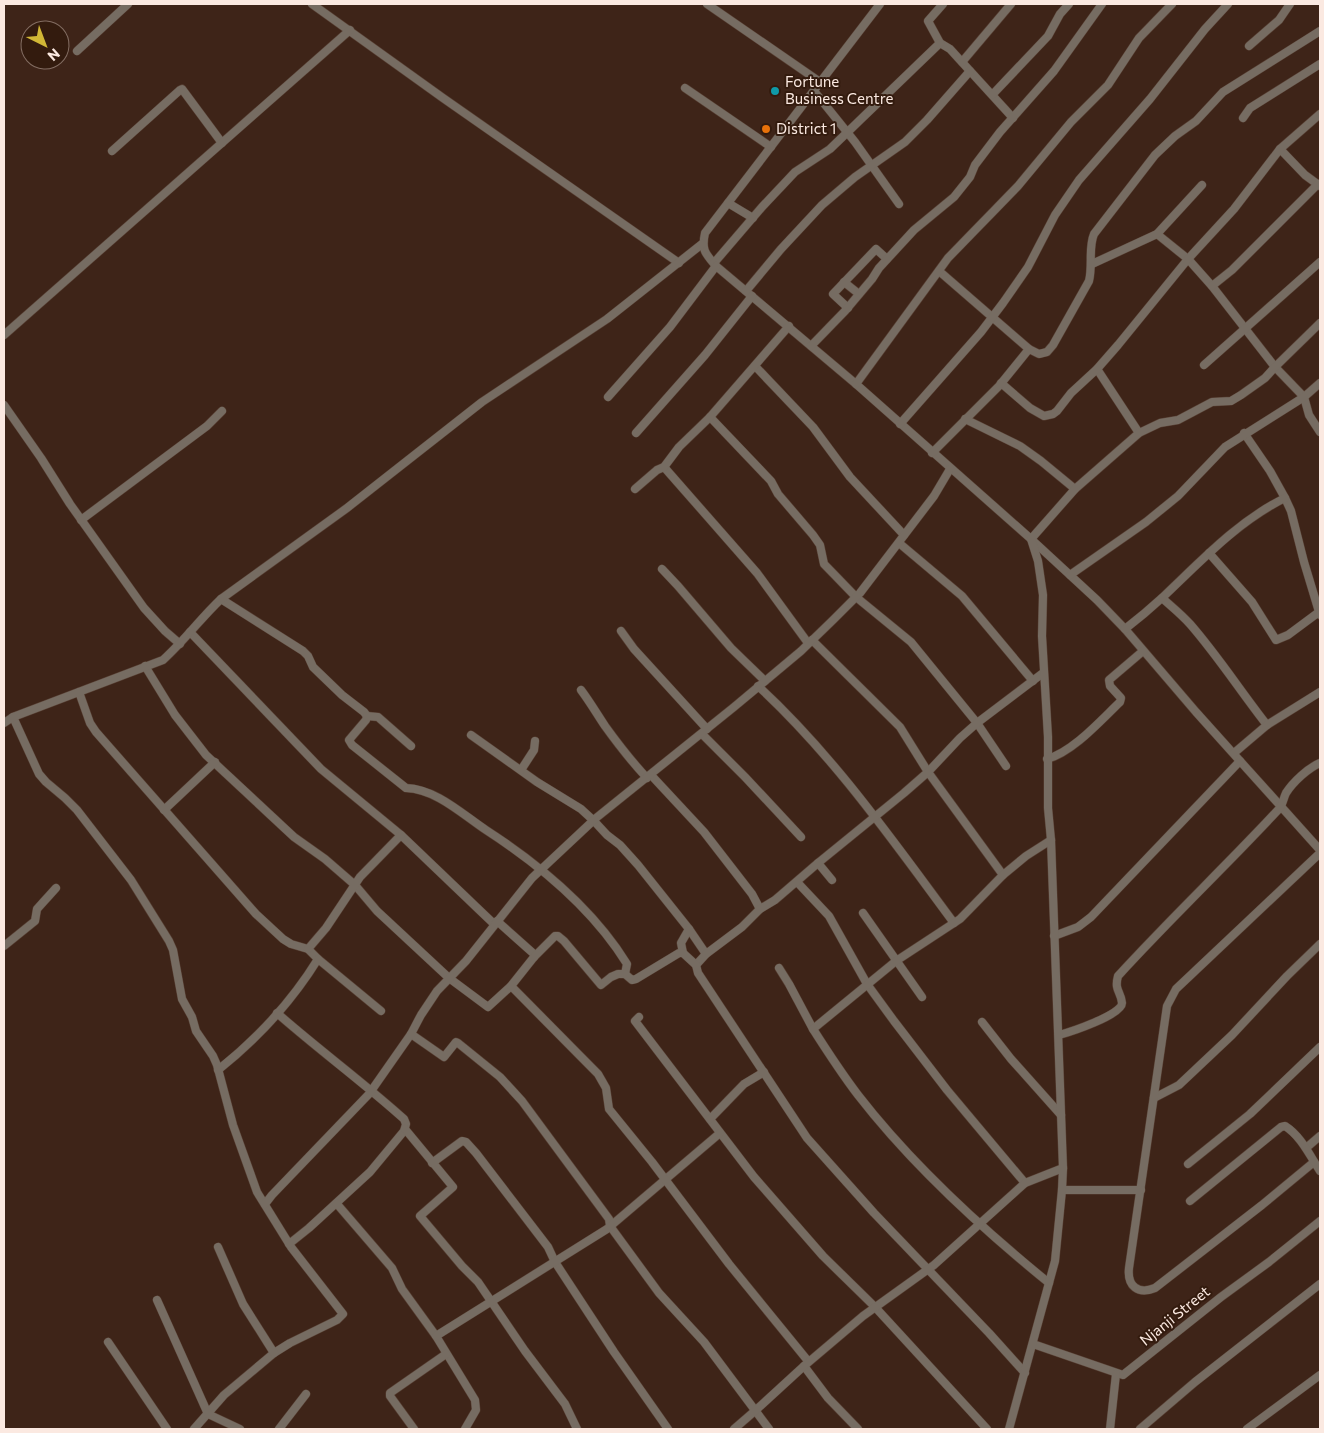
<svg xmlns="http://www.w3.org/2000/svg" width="1324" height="1433" viewBox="0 0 1324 1433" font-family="Commissioner,sans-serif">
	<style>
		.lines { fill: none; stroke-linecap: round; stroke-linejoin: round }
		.minor-casing { stroke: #584034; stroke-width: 9 }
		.minor { stroke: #766c62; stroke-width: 8 }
		.culture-dot { fill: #0f9aa8; stroke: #331b0e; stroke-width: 2 }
		.food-dot { fill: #e8710a; stroke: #331b0e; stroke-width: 2 }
		.labels { text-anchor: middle; stroke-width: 4; stroke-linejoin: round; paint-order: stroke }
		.poi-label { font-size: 15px; fill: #fbe9e1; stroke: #331b0e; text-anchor: start }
		.street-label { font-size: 15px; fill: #fbe9e1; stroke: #331b0e }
	</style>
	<rect width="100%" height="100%" fill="#3e2418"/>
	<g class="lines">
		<g class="minor-casing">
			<g id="minor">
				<path d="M312,4L443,98L679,263"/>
				<path d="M707,4L820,82"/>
				<path d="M880,4L705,233C701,251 706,254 716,266L856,384L1031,539L1097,600L1125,629L1196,712L1320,850"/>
				<path d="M943,4L928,21L940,43L950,49L1013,118"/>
				<path d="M1249,46L1279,20L1290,4"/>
				<path d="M77,51L128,4"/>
				<path d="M962,62L1011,4"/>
				<path d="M685,88L771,147"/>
				<path d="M814,91L855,142L899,204"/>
				<path d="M993,94L1048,36L1060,14L1069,4"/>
				<path d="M1243,118L1250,108L1320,64"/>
				<path d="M1280,149L1305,175L1320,186"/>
				<path d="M112,151L180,90L182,89L222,143"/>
				<path d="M728,203L753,218"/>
				<path d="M1157,234L1188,259L1212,286L1275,367L1304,397L1309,415L1320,432"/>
				<path d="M714,263L762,207L795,172L830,149L940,43"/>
				<path d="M1092,264L1157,234L1202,185"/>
				<path d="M939,271L1029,349"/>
				<path d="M844,282L859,294"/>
				<path d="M1212,286L1232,270L1318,184"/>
				<path d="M746,291L781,249L822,205L855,177L905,142L927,120L970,71"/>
				<path d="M848,308L833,294L876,249L887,259"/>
				<path d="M4,335L350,30"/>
				<path d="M811,346L845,311L872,279L879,268L914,230L954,197L970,177L975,165L1000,132L1054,71L1102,4"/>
				<path d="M1204,365L1320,262"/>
				<path d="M755,366L813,427L850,477L904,535"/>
				<path d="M1097,369L1139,433"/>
				<path d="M1001,383L1030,408L1044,416L1053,414L1057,411L1071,393L1097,369L1118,345L1188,259L1234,209L1280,149L1320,114"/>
				<path d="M856,384L948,258L1018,186L1071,122L1108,85L1139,38L1172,4"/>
				<path d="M608,397L670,327L716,266"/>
				<path d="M4,405L41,458L70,504L144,608L165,631L180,644"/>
				<path d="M710,417L771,481L778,494L813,535L820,545L824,564L856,597L911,642L977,723L1006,766"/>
				<path d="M965,419L1020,446L1041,461L1075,489"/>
				<path d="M900,424L981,332L1003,303L1028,267L1055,215L1079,180L1150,99L1205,29L1228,4"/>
				<path d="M636,433L705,355L752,296"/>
				<path d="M1244,433L1270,471L1285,498L1291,511L1304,562L1320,615"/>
				<path d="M932,453L999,386L1029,349L1039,354L1047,352L1053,345L1089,281C1093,265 1088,248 1094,234L1155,155L1175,136L1196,121L1223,92L1320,31"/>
				<path d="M664,467L757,573L808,643"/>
				<path d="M635,489L657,470L664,467L679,447L710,417L789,326"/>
				<path d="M81,520L207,426L222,411"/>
				<path d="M899,543L962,596L1033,681"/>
				<path d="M1209,553L1252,602L1276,640L1288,635L1319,612"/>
				<path d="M662,569L678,586L731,648L765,681"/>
				<path d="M1070,575L1146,522L1178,496L1225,447L1304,397L1320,383"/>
				<path d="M1162,598C1171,606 1182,615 1190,624C1218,656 1241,692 1267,725"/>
				<path d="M221,599L303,651L308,656L313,667L342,695L364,712L367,716L366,720L349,740L352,745L406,788C436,789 462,814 486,830C540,865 593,909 627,964L625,974"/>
				<path d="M1125,629C1138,619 1151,608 1163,597C1201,561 1238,521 1285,498"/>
				<path d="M621,631L634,649L707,729"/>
				<path d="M190,632L321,769L401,835L494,924"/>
				<path d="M812,640L900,727L928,772L1003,875"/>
				<path d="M145,666L175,715L206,755L294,837L325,859L355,885L377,911L449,978L488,1007L511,986"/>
				<path d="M758,686C834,756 893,841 954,923"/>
				<path d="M581,690C590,702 597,714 605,726C618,744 632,762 647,778"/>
				<path d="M79,692L90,723L96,732L256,914L283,939L291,944L308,949L318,959C292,1001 257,1039 218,1070"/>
				<path d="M367,716L378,717L411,746"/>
				<path d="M13,717L39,774L46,782L65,798L77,810L131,880L169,941L173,950L182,999L192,1017L196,1031L213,1056L217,1065L233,1125L257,1192L291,1247L343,1314L337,1320L290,1343L274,1353L224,1395L194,1429"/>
				<path d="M4,723L13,717L163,660C184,641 200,619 221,599L347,508L482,402L607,319L702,244"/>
				<path d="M702,734L745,777L801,837"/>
				<path d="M471,735L537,782L581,809L594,821L607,835L620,845L638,865L689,929L681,943L683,953"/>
				<path d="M1234,753L1267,725L1320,692"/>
				<path d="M1047,759C1073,752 1101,720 1120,702L1121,698L1110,686L1109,680L1143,651"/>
				<path d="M521,770L534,750L535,741"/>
				<path d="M651,775L704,832L752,894L760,909"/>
				<path d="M164,810L215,762"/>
				<path d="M818,863L832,880"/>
				<path d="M797,882L829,916L867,984L894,1021L947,1090L1025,1183"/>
				<path d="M863,913L922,997"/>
				<path d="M497,921L534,954V957"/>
				<path d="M689,929L706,954"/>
				<path d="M1054,936L1078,927L1091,917L1240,761"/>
				<path d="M4,946L35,921L37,909L56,888"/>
				<path d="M308,949L326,928L360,877L401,835"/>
				<path d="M318,959L381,1011"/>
				<path d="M696,965L706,954L742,927L760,909L775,900L818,863L904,793L928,772L960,738L977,723L1043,673"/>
				<path d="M779,968L789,984L813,1029"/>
				<path d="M277,1013C319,1050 363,1082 404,1119L406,1124L404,1131L370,1172L309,1228L289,1244"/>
				<path d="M639,1017L635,1021L754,1177L823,1256L875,1307L987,1429"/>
				<path d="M982,1022L1011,1059L1061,1115"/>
				<path d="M411,1034L444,1057L456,1042L458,1043L500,1077L522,1101L609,1219L610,1226L659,1293L704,1342L769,1429"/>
				<path d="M1059,1035C1070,1032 1122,1015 1122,1003C1121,991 1114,991 1118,976C1170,919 1226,866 1278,810C1283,805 1283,799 1286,793C1293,782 1308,768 1320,763"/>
				<path d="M1154,1098L1179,1085L1232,1035L1287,976L1320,944"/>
				<path d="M710,1119L744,1084L764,1072"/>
				<path d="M405,1129L453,1187L420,1216L462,1266L478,1282L525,1351L565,1404L577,1429"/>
				<path d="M1306,1148L1320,1136"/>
				<path d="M1314,1162L1262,1205L1155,1288C1138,1295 1127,1286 1129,1268L1167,1006L1176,989L1320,853"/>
				<path d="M432,1163L462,1141L466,1142L476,1153L548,1247L555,1262L614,1352L668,1429"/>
				<path d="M1188,1164L1250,1114L1320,1047"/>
				<path d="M1062,1190H1141"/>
				<path d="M1190,1201L1281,1127L1285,1126C1301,1136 1310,1156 1320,1171"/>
				<path d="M265,1204L272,1195L369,1094L411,1034L421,1015L437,991L466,961L532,878L596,818L734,707L801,651L833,620L860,593L934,496L950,469"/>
				<path d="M337,1204L392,1268L402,1289L436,1336L475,1400L476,1410L465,1429"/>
				<path d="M218,1247L243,1304L274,1353"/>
				<path d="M1049,1283C980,1227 913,1166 858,1095C842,1074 827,1051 813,1029L896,961L960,919L1003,875L1026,856L1051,840"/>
				<path d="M157,1300L208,1414L240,1429"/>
				<path d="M436,1336L607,1229L720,1133"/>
				<path d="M108,1342L167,1429"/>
				<path d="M1033,1344L1123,1375L1221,1297L1269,1262L1320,1221"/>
				<path d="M808,1361L729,1264L652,1162L609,1109L606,1088L598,1074L511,986L534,957L555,936H558L564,941L601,985L611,977L618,974H625L632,980L636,979L679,953H683L696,965L698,973L807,1138L874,1213L989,1333L1025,1373"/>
				<path d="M804,1366L828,1398L858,1429"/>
				<path d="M279,1429L306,1394"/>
				<path d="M414,1429L390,1396V1393L446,1354"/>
				<path d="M734,1429L756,1410L804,1366L863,1316L934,1265L1025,1183L1063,1168"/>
				<path d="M1009,1429L1055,1261L1062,1190L1063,1168L1051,840L1048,808V737L1042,636L1043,595L1038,561L1031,539L1075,489L1139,433L1160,423L1178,420L1212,402L1231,401L1241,395L1265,378L1275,367L1320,323"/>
				<path d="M1110,1429L1116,1374"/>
				<path d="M1140,1429L1195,1382L1320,1284"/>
				<path d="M1247,1429L1320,1375"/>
			</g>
		</g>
		<use href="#minor" class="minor"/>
	</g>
	<circle class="culture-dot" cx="775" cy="91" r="5"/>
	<circle class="food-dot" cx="766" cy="129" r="5"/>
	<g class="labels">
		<g class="poi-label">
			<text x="785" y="87">Fortune<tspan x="785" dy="17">Business Centre</tspan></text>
			<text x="776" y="134">District 1</text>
		</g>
		<g class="street-label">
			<text transform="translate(1175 1316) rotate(-39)" y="5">Njanji Street</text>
		</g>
	</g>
	<rect width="1324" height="1433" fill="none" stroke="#fbe9e1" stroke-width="10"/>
	<g transform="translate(45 45) rotate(138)"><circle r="24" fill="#331b0e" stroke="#836d62"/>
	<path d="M0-4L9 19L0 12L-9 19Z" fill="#d1b736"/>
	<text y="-8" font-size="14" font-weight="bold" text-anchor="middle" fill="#fbe9e1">N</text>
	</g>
</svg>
